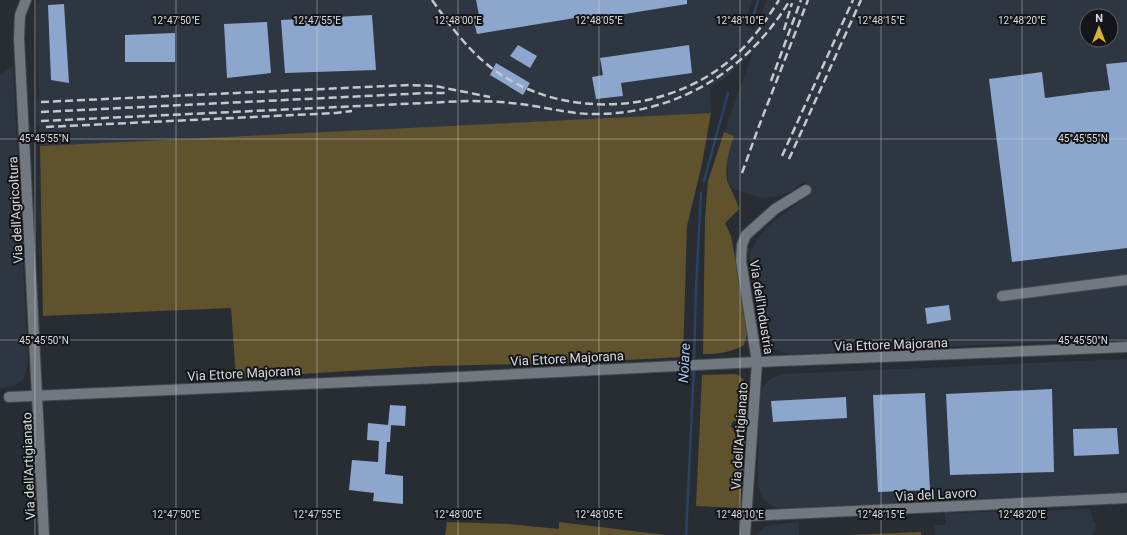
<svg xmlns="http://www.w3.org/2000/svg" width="1127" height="535" viewBox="0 0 1127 535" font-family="Roboto,sans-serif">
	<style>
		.built { fill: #2e3641; fill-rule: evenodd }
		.green { fill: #5f522c }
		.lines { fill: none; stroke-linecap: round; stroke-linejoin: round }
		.stream { stroke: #2a4263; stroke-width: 2.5 }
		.building { fill: #8ca6cd }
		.street-casing { stroke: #44484d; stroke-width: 12 }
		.street { stroke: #72787f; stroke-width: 10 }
		.rail { stroke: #c5c8cd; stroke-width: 2.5; stroke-dasharray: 8 4; stroke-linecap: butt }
		.ticks { fill: none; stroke: #d7dade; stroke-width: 1; stroke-opacity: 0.45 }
		.labels { text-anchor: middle; stroke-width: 4; stroke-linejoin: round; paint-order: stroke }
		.street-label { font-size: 13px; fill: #d7dade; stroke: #131518 }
		.water-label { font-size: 14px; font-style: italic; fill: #a7c8f7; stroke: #131518 }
		.ticks-label { font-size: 10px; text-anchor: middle; fill: #d7dade; stroke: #131518; stroke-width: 4; stroke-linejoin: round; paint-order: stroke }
	</style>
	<rect width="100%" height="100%" fill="#282d33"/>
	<g class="built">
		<path d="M39,0H752L745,24L754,31L767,0H1127V338L792,354L781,352L770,346L762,339L756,312L750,268V253L758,238L768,226L812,192L804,182L792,191L777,196L761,198L736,190L728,184L727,159L734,136L724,132L753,52L729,75L710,87L711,113L256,137L40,146V126L37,124L36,98L39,96L36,19L37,3ZM1087,16H1111V40H1087Z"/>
		<path d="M13,66L28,363L23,380L13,386L0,388V74Z"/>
		<path d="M1127,359V492L786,508L774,507L767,503L762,498L758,486L759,406L761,389L766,383L772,378L783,374Z"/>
		<path d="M1090,509L1093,520L1096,524L1093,535H935L934,525H945V513Z"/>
		<path d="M799,522V535H755L766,526Z"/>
	</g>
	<g class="green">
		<path d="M711,113L702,164L687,226L683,357L569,363L430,366L236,378L231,308L43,316L40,146Z"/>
		<path d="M724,132L734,136C730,148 723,170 728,183C732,191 736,200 739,209L725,223L731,236L748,330L744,345C729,353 719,354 703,354L705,218L708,181Z"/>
		<path d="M736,374C754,383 749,404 748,421L744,423L741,421H733L731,426L735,432L745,436L740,508L696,506L702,375Z"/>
		<path d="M447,522L508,524L559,529V522L666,535H445Z"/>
		<path d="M921,532V535H846Z"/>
	</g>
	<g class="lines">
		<g class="stream">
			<path d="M751,24L758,0"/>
			<path d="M704,181L728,93"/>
			<path d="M694,362L696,289L701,193"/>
			<path d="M686,535L694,367"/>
		</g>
	</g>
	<g class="building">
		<path d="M476,0H687V4L581,21V17L477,34L473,18L479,15Z"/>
		<path d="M64,4L69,83L51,80L48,5Z"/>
		<path d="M372,15L376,70L285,73L281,20Z"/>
		<path d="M267,22L271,73L227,78L224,24Z"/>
		<path d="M175,33V62H125V35Z"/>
		<path d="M518,45L537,56L530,68L510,56Z"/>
		<path d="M689,45L692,73L621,83L623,96L596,99L592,77L603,75L600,58Z"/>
		<path d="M1127,62V248L1012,262L989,79L1042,72L1045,98L1090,92L1110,90L1106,64Z"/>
		<path d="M496,63L530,83L523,95L490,75Z"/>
		<path d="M949,305L951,320L927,324L925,308Z"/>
		<path d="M1052,389L1054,472L950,475L946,394Z"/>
		<path d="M925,393L930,490L878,492L873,395Z"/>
		<path d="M846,397L847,418L773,422L771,401Z"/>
		<path d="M390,405L406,406L405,426L389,425H391L390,442H387L385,474L403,476V504L373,501L374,493L349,490L352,460L378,462L379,441L367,440L368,423L388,425Z"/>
		<path d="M1117,428L1119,454L1074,456L1073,429Z"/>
	</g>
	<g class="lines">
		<g class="street-casing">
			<g id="street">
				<path d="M26,0L20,15L19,38L44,535"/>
				<path d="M1002,296L1127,280"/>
				<path d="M9,397L418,379L757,362L1127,347"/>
				<path d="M747,516L1127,498"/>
				<path d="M745,535L757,362L741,261L742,245L746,235L775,209L806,190"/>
			</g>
		</g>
		<use href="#street" class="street"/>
		<g class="rail">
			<path d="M432,0C451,27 470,53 497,72C569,122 675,113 738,53C755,37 767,19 779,0"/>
			<path d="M784,30L792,3"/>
			<path d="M771,81L801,0"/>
			<path d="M41,102L409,85L435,86L490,97"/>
			<path d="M41,112L427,93H446"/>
			<path d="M41,121L467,101C487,101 508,102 528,105C548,108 568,113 588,114C674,116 746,73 790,0"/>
			<path d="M46,127L336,113L352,111"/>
			<path d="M782,156L853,0"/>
			<path d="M789,159L861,0"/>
			<path d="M742,173L759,126L808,0"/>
		</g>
	</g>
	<path class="ticks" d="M35,0V535M176,0V535M317,0V535M458,0V535M599,0V535M740,0V535M881,0V535M1022,0V535M0,139H1127M0,340H1127"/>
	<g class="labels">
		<g class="street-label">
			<text transform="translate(15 210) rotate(-93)" y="5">Via dell'Agricoltura</text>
			<text transform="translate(762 307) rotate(81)" y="5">Via dell'Industria</text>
			<text transform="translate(891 344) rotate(-2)" y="5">Via Ettore Majorana</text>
			<text transform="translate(567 358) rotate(-3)" y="5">Via Ettore Majorana</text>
			<text transform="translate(244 373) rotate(-3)" y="5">Via Ettore Majorana</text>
			<text transform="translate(739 436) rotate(-86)" y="5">Via dell'Artigianato</text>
			<text transform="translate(28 466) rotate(-92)" y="5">Via dell'Artigianato</text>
			<text transform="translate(936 494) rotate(-3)" y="5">Via del Lavoro</text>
		</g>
		<g class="water-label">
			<text transform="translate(684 363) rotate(-87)" y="5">Noiare</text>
		</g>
	</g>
	<g class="ticks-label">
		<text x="176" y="24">12°47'50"E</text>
		<text x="317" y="24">12°47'55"E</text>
		<text x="458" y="24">12°48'00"E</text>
		<text x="599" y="24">12°48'05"E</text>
		<text x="740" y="24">12°48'10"E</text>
		<text x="881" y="24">12°48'15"E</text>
		<text x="1022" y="24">12°48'20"E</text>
		<text x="44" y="142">45°45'55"N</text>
		<text x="1083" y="142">45°45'55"N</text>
		<text x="44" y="344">45°45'50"N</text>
		<text x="1083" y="344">45°45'50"N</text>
		<text x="176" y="518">12°47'50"E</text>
		<text x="317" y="518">12°47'55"E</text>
		<text x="458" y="518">12°48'00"E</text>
		<text x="599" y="518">12°48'05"E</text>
		<text x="740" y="518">12°48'10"E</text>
		<text x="881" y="518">12°48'15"E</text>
		<text x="1022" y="518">12°48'20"E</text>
	</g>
	<g transform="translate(1099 28)"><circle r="19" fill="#131518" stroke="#616467"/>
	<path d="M0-3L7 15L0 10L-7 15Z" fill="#dab333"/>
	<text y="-6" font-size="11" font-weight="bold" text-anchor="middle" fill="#d7dade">N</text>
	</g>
</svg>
